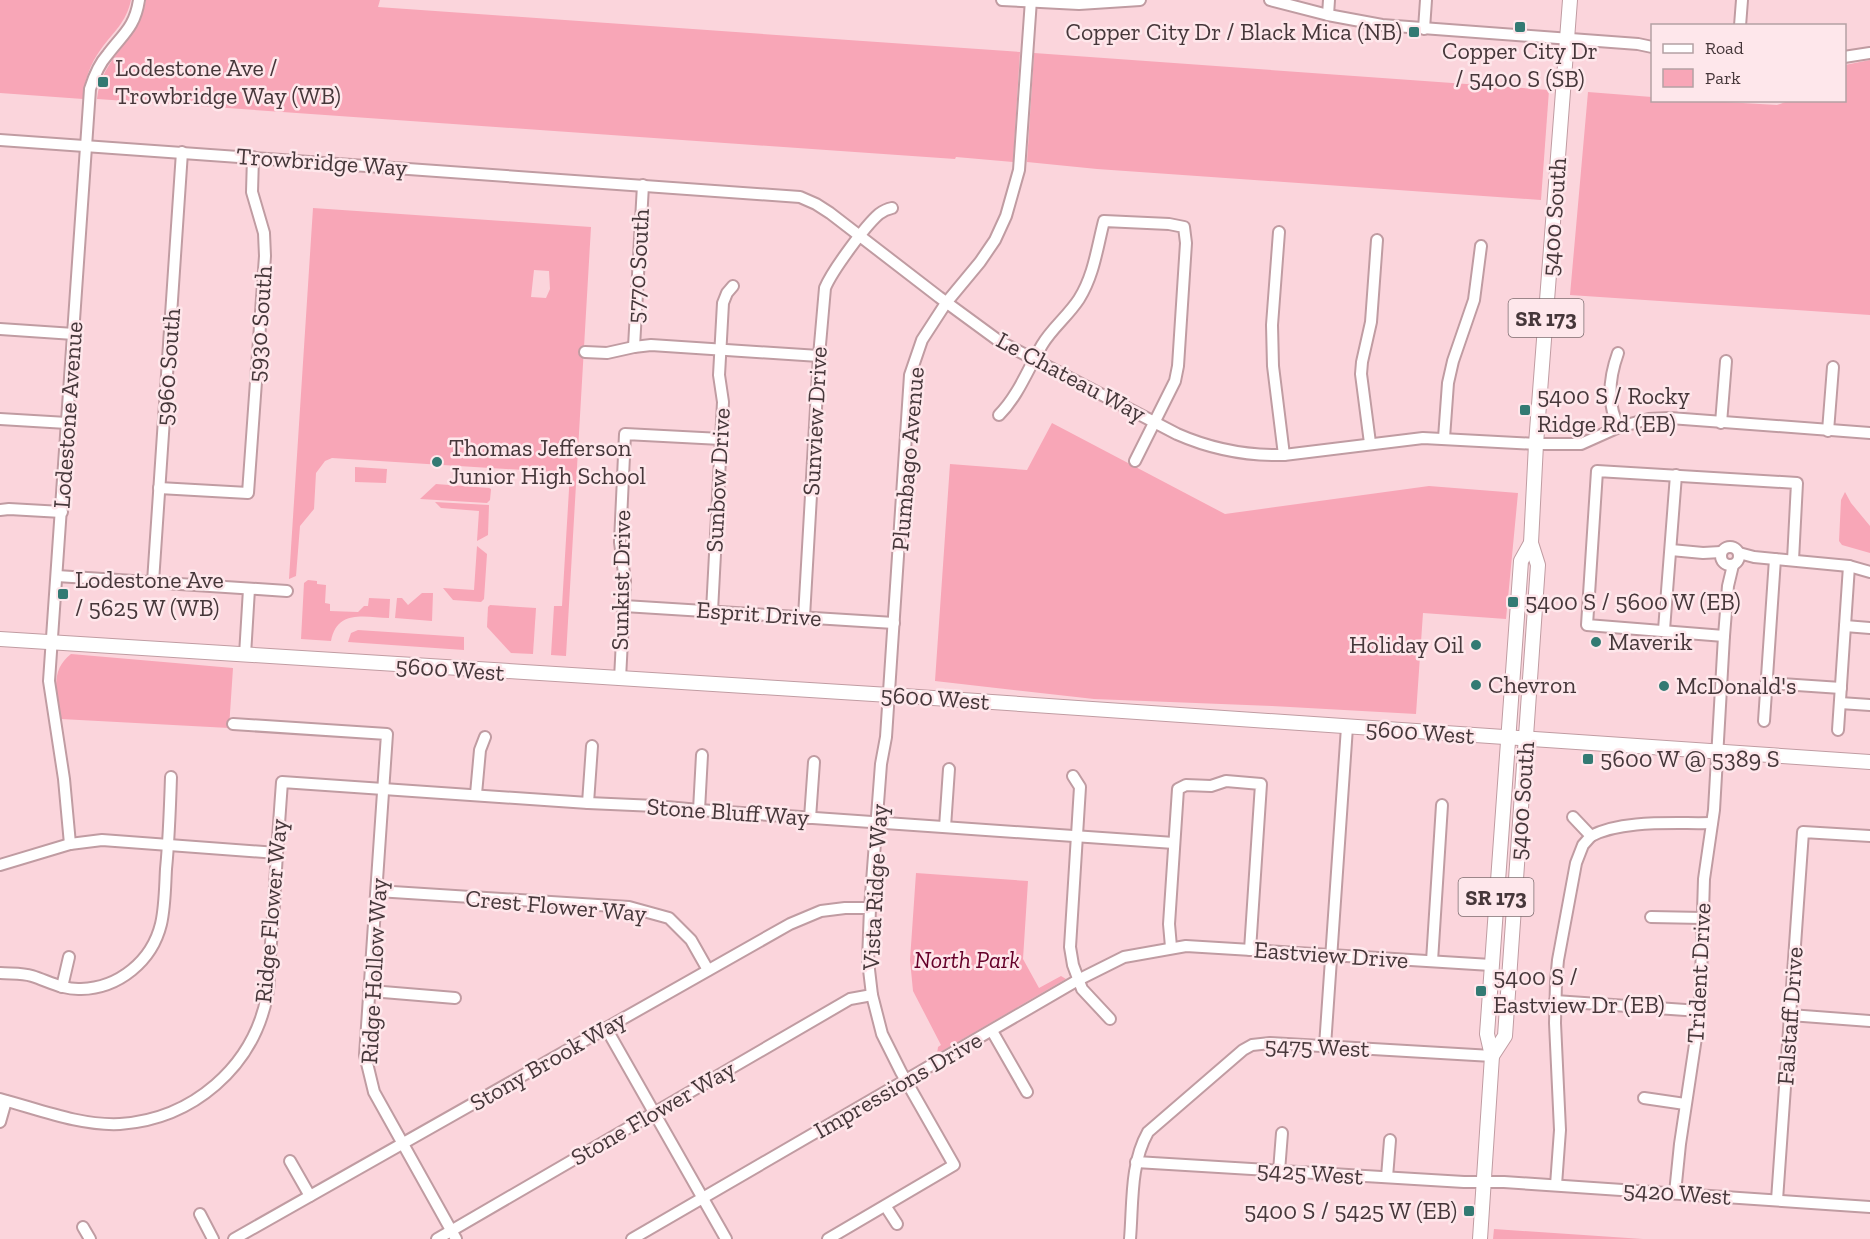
<svg xmlns="http://www.w3.org/2000/svg" width="1870" height="1239" viewBox="0 0 1870 1239" font-family="'Zilla Slab',serif">
	<style>
		.green { fill: #f8a6b7; fill-rule: evenodd }
		.lines { fill: none; stroke-linecap: round; stroke-linejoin: round }
		.minor-casing { stroke: #c09ca2; stroke-width: 14 }
		.major-casing { stroke: #c09ca2; stroke-width: 16 }
		.minor { stroke: #fff; stroke-width: 10 }
		.major { stroke: #fff; stroke-width: 14 }
		.poi-dot { fill: #337a73; stroke: #fee7eb; stroke-width: 2 }
		.labels { text-anchor: middle; stroke-width: 5; stroke-linejoin: round; paint-order: stroke }
		.shield { fill: #fee7eb; stroke: #7d6c6f; stroke-width: 1.5 }
		.shield-label { font-size: 22px; font-weight: bold; fill: #46373a }
		.poi-label { font-size: 24px; fill: #46373a; stroke: #fee7eb; text-anchor: start }
		.street-label { font-size: 24px; fill: #46373a; stroke: #fee7eb }
		.park-label { font-size: 24px; font-style: italic; fill: #650029; stroke: #fee7eb }
	</style>
	<rect width="100%" height="100%" fill="#fbd5dc"/>
	<g class="green">
		<path d="M0,0H131C126,23 114,31 101,49C90,64 84,81 83,99L0,93Z"/>
		<path d="M146,0H380L378,7L1020,52L1013,162L956,157L955,159L97,99C102,55 138,43 146,0Z"/>
		<path d="M1034,53L1549,90L1541,200L1097,169L1027,162Z"/>
		<path d="M1870,60V315L1570,295L1588,92L1652,97V100L1708,101L1777,105L1788,101L1844,100L1845,65Z"/>
		<path d="M313,208L591,227L566,656L551,655L554,606H562L570,473L332,458L325,461L316,473L314,509L300,526L296,576L289,579ZM534,270L549,271L550,289L546,298L531,297Z"/>
		<path d="M1052,423L1225,514L1429,486L1518,493L1506,619L1423,613L1416,714L1272,706L1094,699L935,681L950,464L1027,470Z"/>
		<path d="M355,467L387,469L386,483L355,482Z"/>
		<path d="M436,484L489,488L491,489L490,500L487,503L420,499Z"/>
		<path d="M1845,492L1851,503L1870,526V553L1842,545L1839,541L1841,500Z"/>
		<path d="M435,502L489,505L488,535L477,541L479,511L441,508Z"/>
		<path d="M477,546L487,554L484,599L481,602L453,600L443,588L474,590Z"/>
		<path d="M308,580L317,581V584L326,585L325,603L330,604V611L358,612L364,606H368L369,598L390,599L389,618C365,617 337,609 331,641L301,639L304,583Z"/>
		<path d="M422,593H433L432,621L395,618L397,598H402L408,605Z"/>
		<path d="M490,605L536,608L533,654L511,653L487,627L488,607Z"/>
		<path d="M358,630L464,637V650L348,642L351,633Z"/>
		<path d="M71,654L233,668L229,728L61,719C57,694 49,671 71,654Z"/>
		<path d="M916,873L1028,881L1023,959L1039,988L1061,976L1066,979L937,1054L938,1047L941,1045L913,991L910,960Z"/>
		<path d="M1494,1229L1643,1239H1493Z"/>
	</g>
	<g class="lines">
		<g class="minor-casing">
			<g id="minor">
				<path d="M1002,0L1079,4L1140,0"/>
				<path d="M1270,0L1328,15L1382,25L1638,44L1652,47"/>
				<path d="M1328,15L1329,0"/>
				<path d="M1740,26L1742,0"/>
				<path d="M1424,29L1426,0"/>
				<path d="M1844,57L1870,53"/>
				<path d="M0,140L800,197L816,204L830,213L939,297L999,341L1177,434C1211,449 1246,456 1284,455L1423,438L1536,444H1581L1619,427L1649,419L1670,418L1870,433"/>
				<path d="M1279,232L1272,325L1273,366L1284,455"/>
				<path d="M0,329L74,334"/>
				<path d="M634,347L643,185"/>
				<path d="M585,352L607,353L634,347L651,345L819,356"/>
				<path d="M1618,353C1609,378 1606,403 1619,427"/>
				<path d="M999,415C1018,396 1028,369 1042,345C1052,328 1068,316 1079,299C1094,275 1097,248 1104,221L1169,224L1184,227L1186,243L1178,366L1175,381L1135,461"/>
				<path d="M0,419L67,423"/>
				<path d="M1721,423L1726,361"/>
				<path d="M1828,431L1833,367"/>
				<path d="M1444,438L1448,383L1453,361L1474,300L1481,246"/>
				<path d="M1370,443L1361,374L1362,362L1371,322L1377,240"/>
				<path d="M159,488L248,493L265,256L264,233L252,192L253,157"/>
				<path d="M0,510L9,509L62,512"/>
				<circle cx="1730" cy="556" r="9"/>
				<path d="M1671,550L1703,553L1721,552"/>
				<path d="M1739,553L1754,557L1849,566L1870,572"/>
				<path d="M57,576L287,591"/>
				<path d="M153,582L182,152"/>
				<path d="M624,606L894,623"/>
				<path d="M712,611L723,402L719,375L723,303L727,293L733,286"/>
				<path d="M804,617L819,356L825,288C832,271 865,226 879,214C883,211 887,209 892,208"/>
				<path d="M1845,626L1870,628"/>
				<path d="M1664,630L1676,475"/>
				<path d="M1724,636L1587,625L1597,471L1797,483L1793,560"/>
				<path d="M245,655L249,589"/>
				<path d="M620,679L625,581L620,542L625,434L721,439"/>
				<path d="M1766,683L1841,688"/>
				<path d="M1840,703L1870,705"/>
				<path d="M1764,721L1775,559"/>
				<path d="M233,724L387,734L365,1055L374,1092L456,1239"/>
				<path d="M1838,730L1849,566"/>
				<path d="M1073,776L1080,787L1070,947L1073,965L1082,989L1110,1019"/>
				<path d="M476,794L480,750L485,737"/>
				<path d="M588,803L592,746"/>
				<path d="M699,810L702,755"/>
				<path d="M810,818L814,762"/>
				<path d="M945,827L949,769"/>
				<path d="M1591,836C1623,819 1676,824 1712,823"/>
				<path d="M70,844L64,779L49,681L90,89C94,76 99,64 108,54C123,34 135,27 139,0"/>
				<path d="M0,865L70,844L102,840L277,853"/>
				<path d="M377,891L629,907L669,918L691,940L708,970"/>
				<path d="M1651,917L1703,918"/>
				<path d="M1171,947L1169,924L1178,789L1186,785L1211,786L1226,781L1261,784L1250,950"/>
				<path d="M1432,961L1442,805"/>
				<path d="M0,973C11,974 22,973 32,976C48,981 63,990 81,989C119,988 152,961 161,924C165,907 165,887 166,869C169,839 170,808 171,777"/>
				<path d="M62,987L69,957"/>
				<path d="M371,991L455,998"/>
				<path d="M1555,1001L1700,1011"/>
				<path d="M1790,1015L1870,1021"/>
				<path d="M606,1028L726,1239"/>
				<path d="M992,1031L1027,1092"/>
				<path d="M1325,1046L1347,727"/>
				<path d="M1644,1098L1685,1104"/>
				<path d="M0,1099C38,1109 80,1126 120,1124C193,1119 253,1067 267,996C269,987 269,977 269,968C271,947 272,926 274,905C276,864 279,823 282,782L588,803L656,806L699,810L1174,843"/>
				<path d="M0,1122L6,1101"/>
				<path d="M290,1161L310,1196"/>
				<path d="M1136,1162L1464,1182H1504L1870,1207"/>
				<path d="M1279,1171L1282,1133"/>
				<path d="M1387,1177L1390,1140"/>
				<path d="M1556,1185L1560,1130L1555,1023L1556,982L1558,960L1576,863L1583,845L1591,836L1573,817"/>
				<path d="M1675,1193L1680,1144L1700,1011L1704,879L1714,810L1724,636L1728,586L1733,565"/>
				<path d="M1777,1200L1803,832L1870,836"/>
				<path d="M886,1207L897,1224"/>
				<path d="M200,1214L213,1239"/>
				<path d="M83,1227L90,1239"/>
				<path d="M234,1239L790,924L821,911L845,908H870"/>
				<path d="M437,1239L850,999L872,995"/>
				<path d="M632,1239L1078,980L1124,957L1186,946L1491,965"/>
				<path d="M828,1239L954,1165L901,1072L882,1034L872,995L868,961L870,908L881,764L886,737L910,375L922,340L946,303L980,262L995,240L1006,216L1019,170L1031,0"/>
				<path d="M1130,1239C1133,1203 1130,1164 1148,1132L1243,1050L1252,1045L1270,1043L1492,1056"/>
			</g>
		</g>
		<g class="major-casing">
			<g id="major">
				<path d="M0,639L889,695L1870,762"/>
				<path d="M1492,1056L1505,1036L1538,565L1531,543L1536,444L1570,0"/>
				<path d="M1480,1239L1492,1056L1487,1034L1521,561L1531,543"/>
			</g>
		</g>
		<use href="#minor" class="minor"/>
		<use href="#major" class="major"/>
	</g>
	<g class="poi-dot">
		<rect x="1514" y="21" width="12" height="12" rx="3"/>
		<rect x="1408" y="26" width="12" height="12" rx="3"/>
		<rect x="97" y="76" width="12" height="12" rx="3"/>
		<rect x="1519" y="404" width="12" height="12" rx="3"/>
		<circle cx="437" cy="462" r="6"/>
		<rect x="57" y="588" width="12" height="12" rx="3"/>
		<rect x="1507" y="596" width="12" height="12" rx="3"/>
		<circle cx="1596" cy="642" r="6"/>
		<circle cx="1476" cy="645" r="6"/>
		<circle cx="1476" cy="685" r="6"/>
		<circle cx="1664" cy="686" r="6"/>
		<rect x="1582" y="753" width="12" height="12" rx="3"/>
		<rect x="1475" y="985" width="12" height="12" rx="3"/>
		<rect x="1463" y="1205" width="12" height="12" rx="3"/>
	</g>
	<g class="labels">
		<g class="shield">
			<rect x="1508.5" y="299" width="75" height="38" rx="4.5"/>
			<rect x="1458.5" y="878" width="75" height="38" rx="4.5"/>
		</g>
		<g class="shield-label">
			<text x="1546" y="326">SR 173</text>
			<text x="1496" y="905">SR 173</text>
		</g>
		<g class="poi-label">
			<text x="1402" y="40" text-anchor="end">Copper City Dr / Black Mica (NB)</text>
			<text x="1520" y="59" text-anchor="middle">Copper City Dr<tspan x="1520" dy="28">/ 5400 S (SB)</tspan></text>
			<text x="115" y="76">Lodestone Ave /<tspan x="115" dy="28">Trowbridge Way (WB)</tspan></text>
			<text x="1537" y="404">5400 S / Rocky<tspan x="1537" dy="28">Ridge Rd (EB)</tspan></text>
			<text x="449" y="456">Thomas Jefferson<tspan x="449" dy="28">Junior High School</tspan></text>
			<text x="75" y="588">Lodestone Ave<tspan x="75" dy="28">/ 5625 W (WB)</tspan></text>
			<text x="1525" y="610">5400 S / 5600 W (EB)</text>
			<text x="1608" y="650">Maverik</text>
			<text x="1464" y="653" text-anchor="end">Holiday Oil</text>
			<text x="1488" y="693">Chevron</text>
			<text x="1676" y="694">McDonald's</text>
			<text x="1600" y="767">5600 W @ 5389 S</text>
			<text x="1493" y="985">5400 S /<tspan x="1493" dy="28">Eastview Dr (EB)</tspan></text>
			<text x="1457" y="1219" text-anchor="end">5400 S / 5425 W (EB)</text>
		</g>
		<g class="street-label">
			<text transform="translate(322 162) rotate(4)" y="8">Trowbridge Way</text>
			<text transform="translate(1554 217) rotate(-86)" y="8">5400 South</text>
			<text transform="translate(638 266) rotate(-87)" y="8">5770 South</text>
			<text transform="translate(260 324) rotate(-86)" y="8">5930 South</text>
			<text transform="translate(168 367) rotate(-86)" y="8">5960 South</text>
			<text transform="translate(1071 377) rotate(28)" y="8">Le Chateau Way</text>
			<text transform="translate(68 415) rotate(-86)" y="8">Lodestone Avenue</text>
			<text transform="translate(815 421) rotate(-87)" y="8">Sunview Drive</text>
			<text transform="translate(908 459) rotate(-85)" y="8">Plumbago Avenue</text>
			<text transform="translate(718 480) rotate(-87)" y="8">Sunbow Drive</text>
			<text transform="translate(621 580) rotate(-89)" y="8">Sunkist Drive</text>
			<text transform="translate(759 614) rotate(4)" y="8">Esprit Drive</text>
			<text transform="translate(450 669) rotate(4)" y="8">5600 West</text>
			<text transform="translate(935 698) rotate(4)" y="8">5600 West</text>
			<text transform="translate(1420 732) rotate(4)" y="8">5600 West</text>
			<text transform="translate(1522 801) rotate(-86)" y="8">5400 South</text>
			<text transform="translate(728 812) rotate(4)" y="8">Stone Bluff Way</text>
			<text transform="translate(875 887) rotate(-87)" y="8">Vista Ridge Way</text>
			<text transform="translate(556 906) rotate(5)" y="8">Crest Flower Way</text>
			<text transform="translate(271 911) rotate(-85)" y="8">Ridge Flower Way</text>
			<text transform="translate(1331 955) rotate(4)" y="8">Eastview Drive</text>
			<text transform="translate(374 971) rotate(-87)" y="8">Ridge Hollow Way</text>
			<text transform="translate(1699 973) rotate(-87)" y="8">Trident Drive</text>
			<text transform="translate(1790 1016) rotate(-86)" y="8">Falstaff Drive</text>
			<text transform="translate(1317 1047) rotate(2)" y="8">5475 West</text>
			<text transform="translate(548 1061) rotate(-30)" y="8">Stony Brook Way</text>
			<text transform="translate(898 1085) rotate(-30)" y="8">Impressions Drive</text>
			<text transform="translate(653 1113) rotate(-30)" y="8">Stone Flower Way</text>
			<text transform="translate(1310 1173) rotate(4)" y="8">5425 West</text>
			<text transform="translate(1677 1193) rotate(4)" y="8">5420 West</text>
		</g>
		<g class="park-label">
			<text x="967" y="968">North Park</text>
		</g>
	</g>
	<rect x="1651" y="24" width="195" height="78" fill="#fee7eb" stroke="#b4a1a4" stroke-width="1.5"/>
	<rect x="1663" y="44" width="30" height="9" fill="#ffffff" stroke="#b4a1a4" stroke-width="1.5"/>
	<text x="1705" y="54" font-size="18" fill="#46373a">Road</text>
	<rect x="1663" y="69" width="30" height="18" fill="#f8a6b7" stroke="#b4a1a4" stroke-width="1.5"/>
	<text x="1705" y="84" font-size="18" fill="#46373a">Park</text>
</svg>
